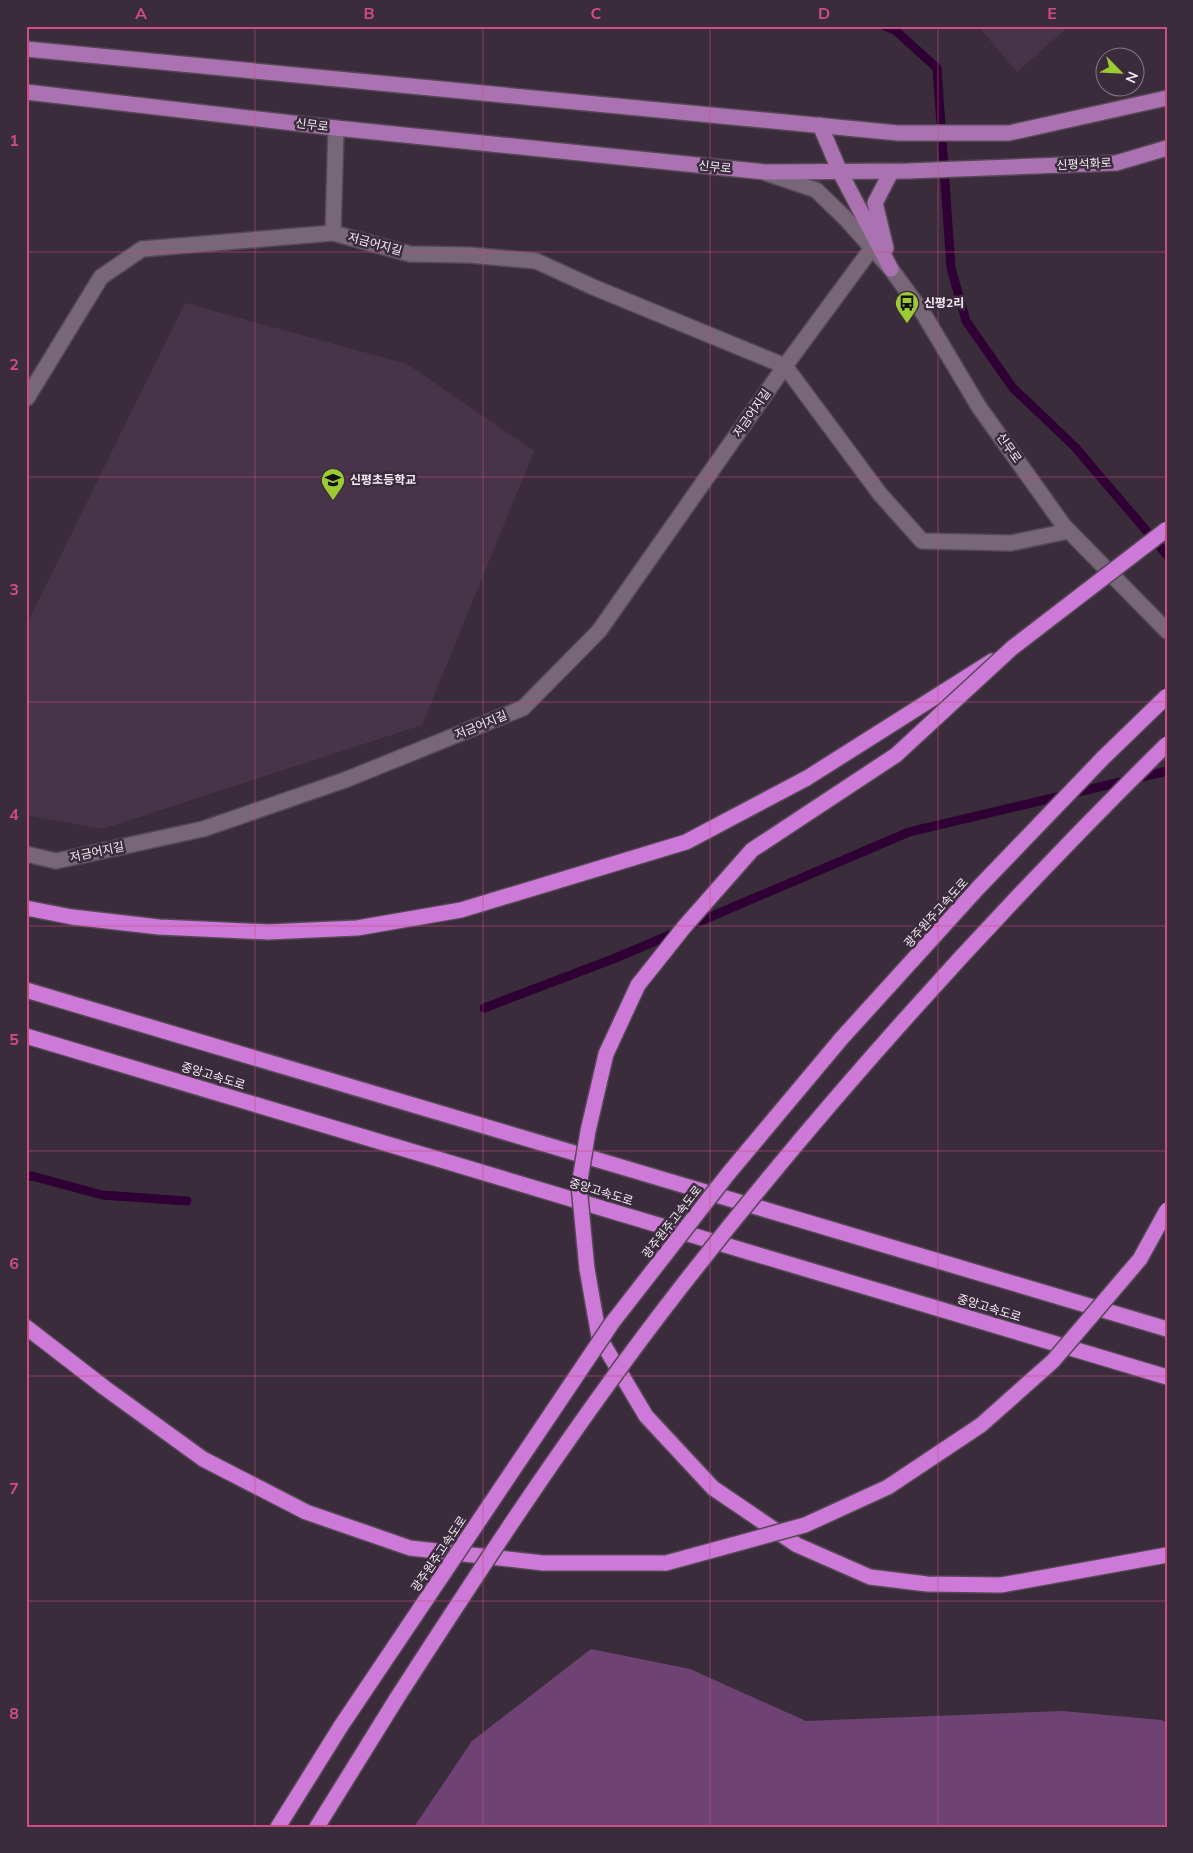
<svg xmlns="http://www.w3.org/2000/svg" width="1193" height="1853" viewBox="0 0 1193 1853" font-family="Mulish,'Noto Sans KR',sans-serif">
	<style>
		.built { fill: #473449 }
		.green { fill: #6e4373 }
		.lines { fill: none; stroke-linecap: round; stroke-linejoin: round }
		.stream { stroke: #2f0034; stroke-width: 9 }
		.minor-casing { stroke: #554856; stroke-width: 18 }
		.major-casing { stroke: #554856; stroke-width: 18 }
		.highway-casing { stroke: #554856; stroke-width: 18 }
		.minor { stroke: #776779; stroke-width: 15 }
		.major { stroke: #ab72b1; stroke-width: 15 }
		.highway { stroke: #cd79d7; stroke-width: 15 }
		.highway-bridge-casing { stroke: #554856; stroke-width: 18; stroke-linecap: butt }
		.highway-bridge { stroke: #cd79d7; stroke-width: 15 }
		.grid { fill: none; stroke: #cf4d82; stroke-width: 1; stroke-opacity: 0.55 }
		.labels { text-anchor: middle; stroke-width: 5; stroke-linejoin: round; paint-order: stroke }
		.street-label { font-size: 12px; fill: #f5ecf6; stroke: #3b2c3c }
		.poi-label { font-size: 12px; font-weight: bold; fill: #f5ecf6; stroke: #3b2c3c; text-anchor: start }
		.neatline { fill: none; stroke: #cf4d82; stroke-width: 2 }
		.grid-label { font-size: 16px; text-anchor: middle; font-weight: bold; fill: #cf4d82 }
	</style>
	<rect width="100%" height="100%" fill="#3b2c3c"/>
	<g class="built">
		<path d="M978,26H1069L1017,72Z"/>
		<path d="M185,303L407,364L534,451L422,725L102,829L26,815V626Z"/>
	</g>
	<path class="green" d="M591,1649L690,1669L806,1721L1062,1711L1161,1720L1167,1723V1827H414L472,1741Z"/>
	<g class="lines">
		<g class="stream">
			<path d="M885,26L896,31L937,68L951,268L966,321L1013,388L1075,447L1167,555"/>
			<path d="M689,926L909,832L1167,771"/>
			<path d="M484,1008L613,959L677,932"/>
			<path d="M26,1177L32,1176L102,1195L187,1201"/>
		</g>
		<g class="minor-casing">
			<g id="minor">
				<path d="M766,173L816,190L845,218L891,269L923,313L979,407L1064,526L1167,631"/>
				<path d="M333,233L336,128"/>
				<path d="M27,398L101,277L142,249L333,233L410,254L469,255L536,261L593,287L785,366L880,494L922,541L1011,543L1069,531"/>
				<path d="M26,854L56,861L203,829L345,780L523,708L599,631L785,366L872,248"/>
			</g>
		</g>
		<g class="major-casing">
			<g id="major">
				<path d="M26,49L898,133H1009L1167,98"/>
				<path d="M26,92L336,128L765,172L908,171L1116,163L1167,148"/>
				<path d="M820,125L840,172L891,269"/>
				<path d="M886,248L875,203L891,172"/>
			</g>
		</g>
		<g class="highway-casing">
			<g id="highway">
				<path d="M26,908L72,917L159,927L268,932L357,928L461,910L686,842L807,778L992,661"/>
				<path d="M26,990L1167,1329"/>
				<path d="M26,1036L1167,1377"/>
				<path d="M587,1269L599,1337L646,1416L713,1488L797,1545L870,1577L927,1584L1001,1585L1167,1555"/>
				<path d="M26,1327L105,1388L203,1459L306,1512L410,1548L543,1563H666"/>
				<path d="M278,1827L341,1726"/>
				<path d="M317,1827L397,1698"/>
			</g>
		</g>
		<use href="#minor" class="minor"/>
		<use href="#major" class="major"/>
		<use href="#highway" class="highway"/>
		<g class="highway-bridge-casing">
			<g id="highway-bridge">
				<path d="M587,1269L579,1186L588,1131L606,1054L638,985L685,926L752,850L896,755L1012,648L1167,529"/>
				<path d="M666,1563L805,1525L888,1487L981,1425L1053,1361L1140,1259L1167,1210"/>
				<path d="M397,1698C486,1560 577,1421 678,1291C828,1098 993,916 1167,744"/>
				<path d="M341,1726L612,1323L728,1174L841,1039L978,888L1103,758L1167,696"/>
			</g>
		</g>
		<use href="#highway-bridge" class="highway-bridge"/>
	</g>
	<path class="grid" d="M255,26V1827M483,26V1827M710,26V1827M938,26V1827M26,252H1167M26,477H1167M26,702H1167M26,926H1167M26,1151H1167M26,1376H1167M26,1601H1167"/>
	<defs>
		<g id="bus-pin" transform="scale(1.25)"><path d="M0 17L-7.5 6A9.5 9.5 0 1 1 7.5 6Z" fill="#9cca32" stroke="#3b2c3c"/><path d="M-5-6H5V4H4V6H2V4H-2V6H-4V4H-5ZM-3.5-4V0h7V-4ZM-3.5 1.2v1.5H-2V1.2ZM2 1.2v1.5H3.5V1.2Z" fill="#111"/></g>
		<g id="school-pin" transform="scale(1.25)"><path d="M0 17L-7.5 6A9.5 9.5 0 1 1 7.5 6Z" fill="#9cca32" stroke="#3b2c3c"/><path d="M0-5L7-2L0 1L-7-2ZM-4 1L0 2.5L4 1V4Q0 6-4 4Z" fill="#111"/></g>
	</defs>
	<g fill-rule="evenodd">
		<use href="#bus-pin" x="907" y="303"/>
		<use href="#school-pin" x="333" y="480"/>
	</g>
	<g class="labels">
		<g class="street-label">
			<text transform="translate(312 125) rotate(7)" y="4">신무로</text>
			<text transform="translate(1084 164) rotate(-3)" y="4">신평석화로</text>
			<text transform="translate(715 167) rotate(6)" y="4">신무로</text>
			<text transform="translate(375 244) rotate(15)" y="4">저금어지길</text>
			<text transform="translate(752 413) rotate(-55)" y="4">저금어지길</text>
			<text transform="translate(1009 448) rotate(55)" y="4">신무로</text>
			<text transform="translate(481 725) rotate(-22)" y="4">저금어지길</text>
			<text transform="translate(97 852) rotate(-12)" y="4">저금어지길</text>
			<text transform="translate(936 913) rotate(-48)" y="4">광주원주고속도로</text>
			<text transform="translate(213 1076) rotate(17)" y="4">중앙고속도로</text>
			<text transform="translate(601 1192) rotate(17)" y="4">중앙고속도로</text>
			<text transform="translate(672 1222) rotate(-52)" y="4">광주원주고속도로</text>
			<text transform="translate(989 1308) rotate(17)" y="4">중앙고속도로</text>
			<text transform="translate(439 1554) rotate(-56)" y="4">광주원주고속도로</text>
		</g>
		<g class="poi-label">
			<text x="924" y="307">신평2리</text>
			<text x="350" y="484">신평초등학교</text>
		</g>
	</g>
	<rect width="1193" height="1853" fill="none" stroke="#3b2c3c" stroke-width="55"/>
	<g transform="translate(1120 72) rotate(114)"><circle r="24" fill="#3b2c3c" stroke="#857986"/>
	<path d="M0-4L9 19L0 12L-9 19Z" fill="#9cca32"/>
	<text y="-8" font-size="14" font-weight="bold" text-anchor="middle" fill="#f5ecf6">N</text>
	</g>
	<rect x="28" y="28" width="1138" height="1798" class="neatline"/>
	<g class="grid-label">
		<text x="141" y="19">A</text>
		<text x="369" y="19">B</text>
		<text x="596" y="19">C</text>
		<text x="824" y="19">D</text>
		<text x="1052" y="19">E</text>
		<text x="14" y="146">1</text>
		<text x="14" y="370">2</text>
		<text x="14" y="595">3</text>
		<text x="14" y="820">4</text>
		<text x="14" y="1045">5</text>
		<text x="14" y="1269">6</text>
		<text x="14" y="1494">7</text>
		<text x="14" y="1719">8</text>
	</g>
</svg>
